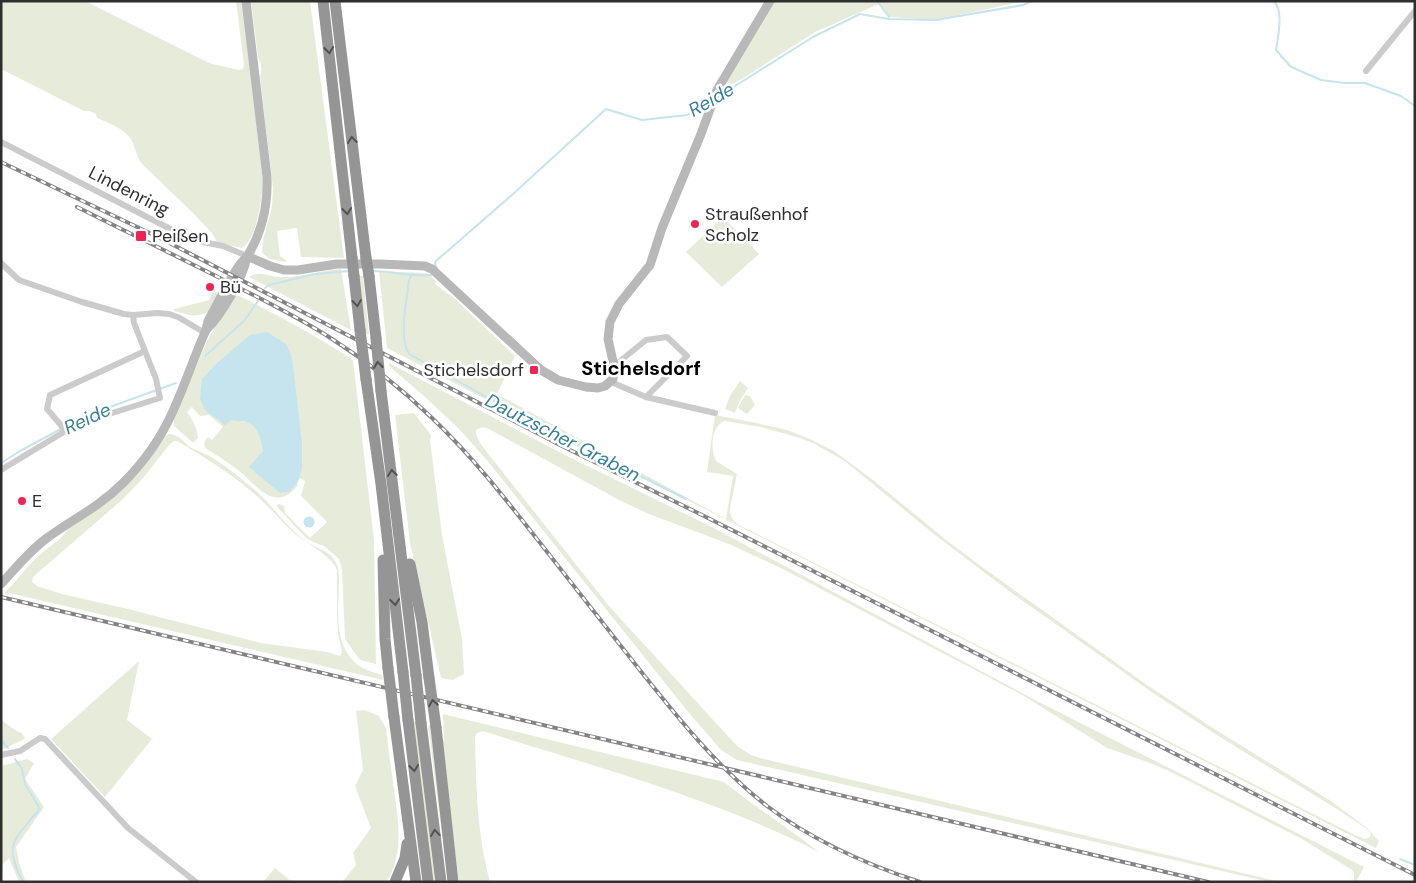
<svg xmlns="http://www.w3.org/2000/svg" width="1416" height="883" viewBox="0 0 1416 883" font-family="'DM Sans',sans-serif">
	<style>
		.green { fill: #e7ecda; fill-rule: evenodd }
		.water { fill: #c5e4ee }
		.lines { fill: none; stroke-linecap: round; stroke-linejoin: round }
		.stream { stroke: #c5e4ee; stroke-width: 2 }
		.street { stroke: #cbcbcb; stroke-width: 6 }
		.secondary { stroke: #b8b8b8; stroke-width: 9 }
		.highway { stroke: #959595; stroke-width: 11 }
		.rail-casing { stroke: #838383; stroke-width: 4 }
		.rail { stroke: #fff; stroke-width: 2; stroke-dasharray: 5.5; stroke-linecap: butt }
		.highway-bridge { stroke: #959595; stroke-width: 11 }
		.oneway { stroke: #525252 }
		.poi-dot { fill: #f02454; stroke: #fff; stroke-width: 2 }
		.labels { text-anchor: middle; stroke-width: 5; stroke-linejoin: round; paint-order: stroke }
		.street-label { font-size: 18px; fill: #2e2e2e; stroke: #fff }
		.poi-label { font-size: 18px; fill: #2e2e2e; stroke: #fff; text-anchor: start }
		.water-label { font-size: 19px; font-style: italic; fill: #377f95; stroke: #fff }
		.quarter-label { font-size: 20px; font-weight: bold; fill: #000; stroke: #fff }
	</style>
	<rect width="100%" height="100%" fill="#fff"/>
	<g class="green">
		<path d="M1,1H85L203,60L212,64L239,70L243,69L244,65L236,1H242L263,181C262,197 257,241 241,248L217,242L212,233L192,212L142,164C137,157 136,151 133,143C127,129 110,124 97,118L95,113L89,111H84L1,69Z"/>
		<path d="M251,1H310L344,258L301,257L297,228L277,231L280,256L286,260V262L270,259L262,253L263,240L272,207L273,188L260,77C262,70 262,63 258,57Z"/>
		<path d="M773,1H876L879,4L815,32L742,79L723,88Z"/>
		<path d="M878,1H1025L936,20L890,17Z"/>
		<path d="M723,217L759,254L722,287L686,252Z"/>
		<path d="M341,269L351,330L249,277C259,270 269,276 279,277C300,278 321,270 341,269Z"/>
		<path d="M379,271L424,273L429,274L436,281L435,284L455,299L515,356L497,394L726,519L733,476L707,472L715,415L752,422L787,430L810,439L834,451L873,480L945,539L982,567L1147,685L1216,730L1331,801L1367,828L1379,841L1376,848L707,510L566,441L387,348ZM725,421L761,427L797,437L813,443L846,462L935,535L1009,591L1153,693L1220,737L1340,811L1367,829L1371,834L1370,837L1365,839L1355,835L739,525C732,520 730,516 730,508L737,474L716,461C710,450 711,425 725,421Z"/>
		<path d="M358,276H363L369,335L365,333Z"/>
		<path d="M214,290L219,295L210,312C192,318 191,315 174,311V309L209,300Z"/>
		<path d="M234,293C275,314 315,335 353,360L374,540L376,664L360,660L345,639L342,569L339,559L324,546L313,542L306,538L279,509L276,505L279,504L284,506L285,513L310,538L327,522L301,496L305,481L298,477L290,358L238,420L249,422L258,428L298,485C276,514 257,486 238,470C228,462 216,455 205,448L204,442L208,437L212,440L223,427L209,415L200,416L192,407L187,412C193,420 197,427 198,438L194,442H192L174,426V418L207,341Z"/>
		<path d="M389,363L565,455L710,526L1039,702L1364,867L1356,882H1354V873L1352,870L1302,839L1171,772L1153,764L1107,748L1024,696L785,570L729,544L649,514L623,502L487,428C466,425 481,444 486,451L609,606L737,746L751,755L760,758L1280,882H1270L737,760L721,750L689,713L486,459L459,429L424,396L389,366Z"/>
		<path d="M740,381L748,388L739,402L735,413L725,409L730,396Z"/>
		<path d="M745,395L750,396L755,405L747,414L738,408Z"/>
		<path d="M414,413L431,435L430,440L442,535L462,639L464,674L453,680L441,678L410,543L395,415Z"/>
		<path d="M168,434C178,434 183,441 190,447C197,451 207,454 214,459C229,468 243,480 256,491C273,506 286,526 304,540C314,548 328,549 335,561C340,568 339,578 339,587C338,613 334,650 361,667C368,671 375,673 382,675L383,680L9,593L7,595L5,594V592L15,582L30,564L44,551L60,539L69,528L87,517L111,499L164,437ZM174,441H177C206,458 234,475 259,498C271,509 282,522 294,533C308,545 330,554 337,570V617L338,632L342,653L340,656L327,652L261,643L128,609L62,594L37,586L32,582L33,577L123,499L144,477L169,445Z"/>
		<path d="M139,661L127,720L152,739L105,797L51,739Z"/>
		<path d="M365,710L379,716L386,728C388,748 391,768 394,789C398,820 405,854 386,882H342L356,865L353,853L371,828L355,786L363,770L356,711Z"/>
		<path d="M443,714L724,782C755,807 788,828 819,852C713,798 596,767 483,731L477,733L475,737C476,785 477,835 490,882H459L441,744L444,739Z"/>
		<path d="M1,720L18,732L22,733L25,739L6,748L1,749Z"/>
		<path d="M412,721L417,722L436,882H432Z"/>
		<path d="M428,725L431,726L448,882Z"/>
		<path d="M27,759L34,763L25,779L44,807L16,847L20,866L26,882H19L9,858L1,866V766Z"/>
		<path d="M275,868L292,882H263Z"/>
	</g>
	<g class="water">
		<path d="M267,332L286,344L292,357L302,443V469L298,482L289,492L280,493L249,467L263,451C261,439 258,424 244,421C239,421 235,421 231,420L225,425L205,410L200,399L202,379L217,363L250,335Z"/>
		<circle cx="309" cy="522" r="5.5"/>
	</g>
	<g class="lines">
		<g class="stream">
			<path d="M877,1L889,17"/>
			<path d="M1274,1C1284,13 1278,35 1276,50L1290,66L1298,70L1321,80L1344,83H1365L1401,96L1415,106"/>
			<path d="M719,96L813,37L860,14L889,19L936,20L1023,5L1032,1"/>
			<path d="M437,268L435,264L436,261L513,194L606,109L642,120L687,115L708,102"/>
			<path d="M372,271C392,271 412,277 431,275"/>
			<path d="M412,274L409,280C407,300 398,337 409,354L508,409L686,499"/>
			<path d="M265,288L269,285L315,274L350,271"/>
			<path d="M205,356L244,321L258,301"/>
			<path d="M1,463L20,451L85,416L176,383"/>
			<path d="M1,740L8,748"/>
			<path d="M15,759L22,769L25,784L39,807L38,811C14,840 3,844 23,882"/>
			<path d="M1400,859L1415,865"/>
		</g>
		<g class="street">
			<path d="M1366,71L1415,11"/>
			<path d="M1,142L186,237L198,241L223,246L247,256"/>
			<path d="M1,263L19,280L82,302L124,314L133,315L157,313L169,314L178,317L205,333"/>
			<path d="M614,366L646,340L667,337L687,356L646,397"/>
			<path d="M611,382L646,397L715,413"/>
			<path d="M65,431L60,424L47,409L50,395L145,351"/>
			<path d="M1,470L77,424L160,398L156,379L134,323L133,315"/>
			<path d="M1,755L20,751L40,738L45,739L128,828L196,882"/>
		</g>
		<g class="secondary">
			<path d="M247,256L270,266L284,270H298L337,264H381L425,266L432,269L541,370L558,380L586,387L598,388L605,386L613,379L614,366L608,339L610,322L619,304L650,265L662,228L701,134L717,90L770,1"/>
			<path d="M206,330C221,316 243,278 247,257"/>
			<path d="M1,584C16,568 29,551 47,538C73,519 99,507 123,483C144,462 161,438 173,411C185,385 194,357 206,330L208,321C218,303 227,284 238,267C241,262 245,259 248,255C262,232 268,205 267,177L246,1"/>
		</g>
		<g class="highway">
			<path d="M323,1L352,258"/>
			<path d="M335,1L366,258"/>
			<path d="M354,276L360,330"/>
			<path d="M369,276L376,338"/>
			<path d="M366,379L381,484L403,672"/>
			<path d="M381,391L416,675"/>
			<path d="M383,560L385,639L388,668"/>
			<path d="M410,564L422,622L429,678"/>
			<path d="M394,717L416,882"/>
			<path d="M408,720L428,882"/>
			<path d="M421,723L441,882"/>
			<path d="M436,727L453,882"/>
			<path d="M395,882L405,858L407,844"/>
		</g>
		<g class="rail-casing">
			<g id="rail">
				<path d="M1,162L156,236L562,446L698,513L1415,875"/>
				<path d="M77,207C123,230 170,253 216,276C255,296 295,315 332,339C368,362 402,389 432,418C471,455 504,497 537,539C571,582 605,626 639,669C678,718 718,768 767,806C813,841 865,864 920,882"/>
				<path d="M1,597L1208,882"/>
			</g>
		</g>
		<use href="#rail" class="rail"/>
		<g class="highway-bridge">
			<path d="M352,258L354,276"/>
			<path d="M366,258L369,276"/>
			<path d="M360,330L366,379"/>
			<path d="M376,338L381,391"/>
			<path d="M388,668L394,717"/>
			<path d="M403,672L408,720"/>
			<path d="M416,675L421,723"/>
			<path d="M429,678L436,727"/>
		</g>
	</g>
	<defs><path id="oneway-chevron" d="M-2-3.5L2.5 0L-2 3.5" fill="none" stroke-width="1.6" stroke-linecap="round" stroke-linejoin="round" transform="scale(1.25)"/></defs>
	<g class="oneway">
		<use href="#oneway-chevron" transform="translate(329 50) rotate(84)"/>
		<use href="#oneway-chevron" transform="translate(352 140) rotate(-97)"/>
		<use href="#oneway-chevron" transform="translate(347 211) rotate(84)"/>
		<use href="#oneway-chevron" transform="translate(357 303) rotate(83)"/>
		<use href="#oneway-chevron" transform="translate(378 365) rotate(-96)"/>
		<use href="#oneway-chevron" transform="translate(392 473) rotate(-97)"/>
		<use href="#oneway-chevron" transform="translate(395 602) rotate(83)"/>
		<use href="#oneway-chevron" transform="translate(433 703) rotate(-99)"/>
		<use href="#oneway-chevron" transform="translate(414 768) rotate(83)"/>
		<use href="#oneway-chevron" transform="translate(435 833) rotate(-97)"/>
	</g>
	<g class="poi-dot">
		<circle cx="695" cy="224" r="5"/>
		<rect x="135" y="230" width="12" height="12" rx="2.5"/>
		<circle cx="210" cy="287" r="5"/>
		<rect x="529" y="365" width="10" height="10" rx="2.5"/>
		<circle cx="22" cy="501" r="5"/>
	</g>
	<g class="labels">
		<g class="street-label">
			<text transform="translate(129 191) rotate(27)" y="6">Lindenring</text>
		</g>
		<g class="poi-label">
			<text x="705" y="220">Straußenhof<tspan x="705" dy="21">Scholz</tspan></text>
			<text x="152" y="242">Peißen</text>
			<text x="220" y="293">Bü</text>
			<text x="524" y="376" text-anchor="end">Stichelsdorf</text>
			<text x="32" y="507">E</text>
		</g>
		<g class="water-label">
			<text transform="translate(711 99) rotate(-30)" y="7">Reide</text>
			<text transform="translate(87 418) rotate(-25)" y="7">Reide</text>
			<text transform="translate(563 437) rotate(27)" y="7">Dautzscher Graben</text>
		</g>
		<g class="quarter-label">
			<text x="641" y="375">Stichelsdorf</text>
		</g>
	</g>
	<rect width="1416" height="883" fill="none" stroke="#2e2e2e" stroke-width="5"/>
</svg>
